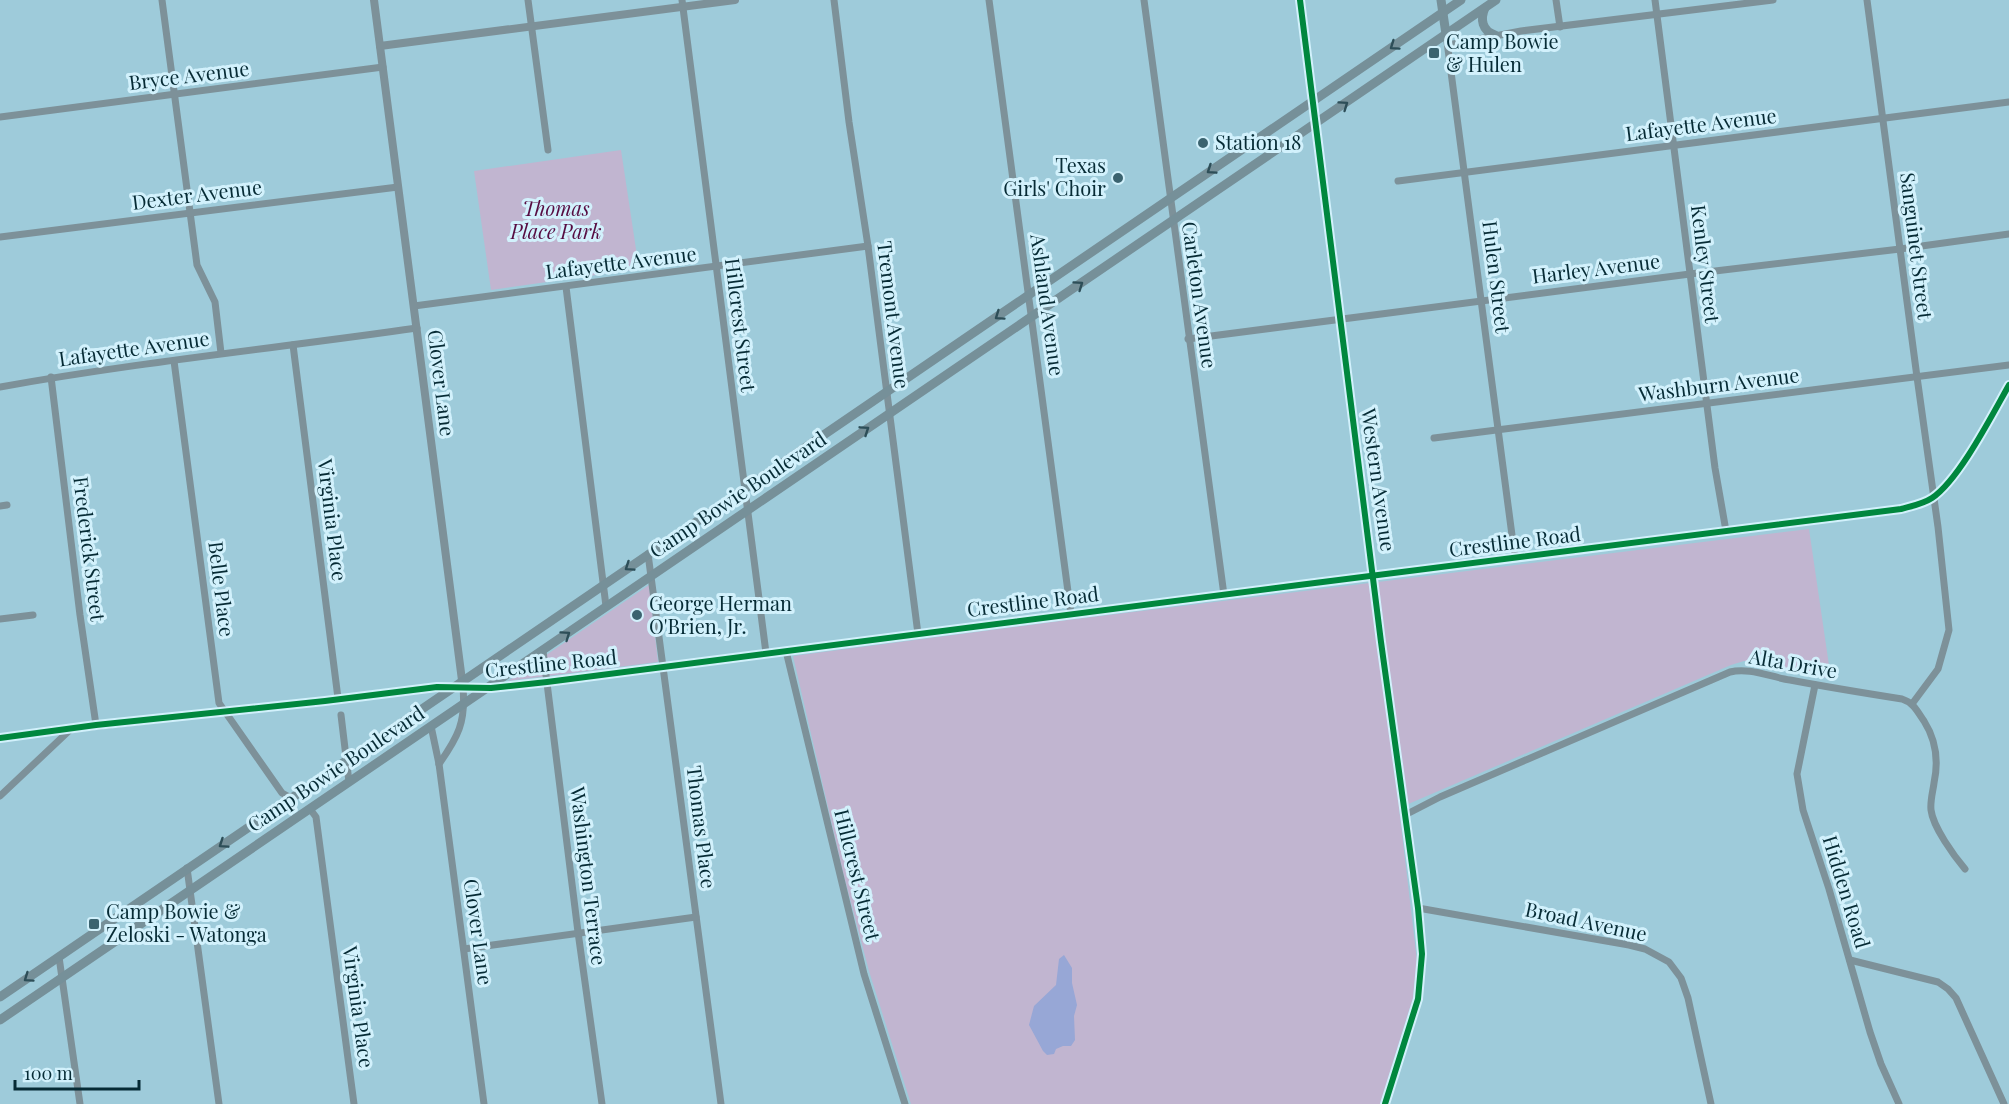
<svg xmlns="http://www.w3.org/2000/svg" width="2009" height="1104" viewBox="0 0 2009 1104" font-family="'Playfair Display',serif">
	<style>
		.green { fill: #c1b5d0 }
		.water { fill: #97a7d6 }
		.lines { fill: none; stroke-linecap: round; stroke-linejoin: round }
		.minor { stroke: #7d9199; stroke-width: 7 }
		.tertiary { stroke: #7d9199; stroke-width: 8 }
		.secondary { stroke: #769099; stroke-width: 9 }
		.cycleway-casing { stroke: #d2f1fc; stroke-width: 10 }
		.cycleway { stroke: #00873e; stroke-width: 6 }
		.oneway { stroke: #2d4e58 }
		.poi-dot { fill: #3b636f; stroke: #d2f1fc; stroke-width: 2 }
		.labels { text-anchor: middle; stroke-width: 6; stroke-linejoin: round; paint-order: stroke }
		.poi-label { font-size: 20px; fill: #062b35; stroke: #d2f1fc; text-anchor: start }
		.street-label { font-size: 20px; fill: #062b35; stroke: #d2f1fc }
		.park-label { font-size: 20px; font-style: italic; fill: #560c42; stroke: #d2f1fc }
	</style>
	<rect width="100%" height="100%" fill="#9ecbda"/>
	<g class="green">
		<path d="M621,150L639,269L491,290L474,171Z"/>
		<path d="M1809,529L1831,679L1755,662L1744,661L1731,665L1399,808L1417,961L1413,998L1380,1104H911L869,971L844,876L793,656L1068,620Z"/>
		<path d="M649,585L658,662L508,681Z"/>
	</g>
	<path class="water" d="M1064,955L1072,968V983L1077,1005L1074,1016L1075,1040L1071,1046H1063L1056,1049L1054,1054L1047,1055L1043,1051L1029,1025L1034,1006L1056,985L1059,959Z"/>
	<g class="lines">
		<g class="minor">
			<path d="M162,0L197,265L215,302L221,353"/>
			<path d="M528,0L548,150"/>
			<path d="M682,0L766,653"/>
			<path d="M834,0L849,122L868,246L918,634"/>
			<path d="M989,0L1071,614"/>
			<path d="M1144,0L1224,595"/>
			<path d="M1300,0L1381,642L1418,908L1422,954L1418,999L1385,1104"/>
			<path d="M1556,0L1560,27"/>
			<path d="M1655,0L1715,468L1726,531"/>
			<path d="M1867,0L1917,377L1938,527L1949,630L1938,669L1912,704"/>
			<path d="M1446,34L1515,558"/>
			<path d="M1448,45L1521,31L1773,0"/>
			<path d="M0,117L383,67"/>
			<path d="M1398,181L2009,102"/>
			<path d="M0,237L398,187"/>
			<path d="M566,287L606,606"/>
			<path d="M414,306L868,246"/>
			<path d="M1188,339L1690,274L1900,249L2009,234"/>
			<path d="M293,345L338,698"/>
			<path d="M174,361L219,703L282,793L291,798"/>
			<path d="M51,377L80,615L96,725"/>
			<path d="M0,387C138,362 278,348 417,328"/>
			<path d="M1434,438L2009,365"/>
			<path d="M0,506L7,505"/>
			<path d="M648,554L721,1104"/>
			<path d="M0,619L33,615"/>
			<path d="M543,651L578,932L602,1104"/>
			<path d="M786,651L864,974L905,1104"/>
			<path d="M1815,685L1797,774L1803,810L1829,889L1870,1032L1881,1064L1899,1104"/>
			<path d="M341,715L349,782"/>
			<path d="M431,726L439,764L484,1104"/>
			<path d="M0,738C100,725 200,715 300,704C354,698 409,686 463,688C466,722 458,737 439,764"/>
			<path d="M0,796L72,728"/>
			<path d="M310,809L316,817L354,1104"/>
			<path d="M1405,815L1440,797L1730,672C1749,667 1770,677 1790,680C1827,687 1864,693 1902,699C1914,703 1917,711 1924,721C1936,740 1939,760 1934,783C1933,791 1930,801 1931,810C1933,827 1954,856 1965,869"/>
			<path d="M187,868L219,1104"/>
			<path d="M1418,908L1629,945L1645,949L1669,962L1681,978L1688,998L1711,1104"/>
			<path d="M464,949L696,917"/>
			<path d="M59,957L80,1104"/>
			<path d="M1850,960L1938,982L1948,989L1956,998L2004,1104"/>
		</g>
		<g class="tertiary">
			<path d="M374,0L463,688H491L547,682L1299,585L1901,509C1912,506 1923,504 1932,498C1959,480 1992,415 2009,385"/>
			<path d="M380,46L735,0"/>
		</g>
		<g class="secondary">
			<path d="M1441,0L1446,34"/>
			<path d="M1485,8C1480,19 1482,31 1495,35"/>
			<path d="M0,997L1461,0"/>
			<path d="M0,1020L1496,0"/>
		</g>
		<g class="cycleway-casing">
			<g id="cycleway">
				<path d="M1300,0L1381,642L1418,908L1422,954L1418,999L1385,1104"/>
				<path d="M0,738L96,725L325,701L437,687L491,688L547,682L1299,585L1901,509C1912,506 1923,504 1932,498C1959,480 1992,415 2009,385"/>
			</g>
		</g>
		<use href="#cycleway" class="cycleway"/>
	</g>
	<defs><path id="oneway-chevron" d="M-2-3.5L2.5 0L-2 3.5" fill="none" stroke-width="1.6" stroke-linecap="round" stroke-linejoin="round" transform="scale(1.5)"/></defs>
	<g class="oneway">
		<use href="#oneway-chevron" transform="translate(1394 46) rotate(145)"/>
		<use href="#oneway-chevron" transform="translate(1344 105) rotate(-35)"/>
		<use href="#oneway-chevron" transform="translate(1211 170) rotate(146)"/>
		<use href="#oneway-chevron" transform="translate(1079 285) rotate(-35)"/>
		<use href="#oneway-chevron" transform="translate(999 316) rotate(145)"/>
		<use href="#oneway-chevron" transform="translate(865 430) rotate(-34)"/>
		<use href="#oneway-chevron" transform="translate(629 567) rotate(146)"/>
		<use href="#oneway-chevron" transform="translate(566 635) rotate(-35)"/>
		<use href="#oneway-chevron" transform="translate(223 844) rotate(146)"/>
		<use href="#oneway-chevron" transform="translate(28 978) rotate(145)"/>
	</g>
	<g class="poi-dot">
		<rect x="1428" y="47" width="12" height="12" rx="3"/>
		<circle cx="1203" cy="143" r="6"/>
		<circle cx="1118" cy="178" r="6"/>
		<circle cx="637" cy="615" r="6"/>
		<rect x="88" y="918" width="12" height="12" rx="3"/>
	</g>
	<g class="labels">
		<g class="poi-label">
			<text x="1446" y="49">Camp Bowie<tspan x="1446" dy="23">&amp; Hulen</tspan></text>
			<text x="1215" y="150">Station 18</text>
			<text x="1106" y="173" text-anchor="end">Texas<tspan x="1106" dy="23">Girls' Choir</tspan></text>
			<text x="649" y="611">George Herman<tspan x="649" dy="23">O'Brien, Jr.</tspan></text>
			<text x="106" y="919">Camp Bowie &amp;<tspan x="106" dy="23">Zeloski - Watonga</tspan></text>
		</g>
		<g class="street-label">
			<text transform="translate(189 76) rotate(-7)" y="7">Bryce Avenue</text>
			<text transform="translate(1701 125) rotate(-7)" y="7">Lafayette Avenue</text>
			<text transform="translate(197 195) rotate(-7)" y="7">Dexter Avenue</text>
			<text transform="translate(1916 246) rotate(83)" y="7">Sanguinet Street</text>
			<text transform="translate(621 263) rotate(-7)" y="7">Lafayette Avenue</text>
			<text transform="translate(1705 264) rotate(83)" y="7">Kenley Street</text>
			<text transform="translate(1596 269) rotate(-7)" y="7">Harley Avenue</text>
			<text transform="translate(1496 277) rotate(83)" y="7">Hulen Street</text>
			<text transform="translate(1199 295) rotate(82)" y="7">Carleton Avenue</text>
			<text transform="translate(1047 305) rotate(82)" y="7">Ashland Avenue</text>
			<text transform="translate(893 315) rotate(83)" y="7">Tremont Avenue</text>
			<text transform="translate(740 325) rotate(83)" y="7">Hillcrest Street</text>
			<text transform="translate(134 349) rotate(-8)" y="7">Lafayette Avenue</text>
			<text transform="translate(441 383) rotate(83)" y="7">Clover Lane</text>
			<text transform="translate(1719 385) rotate(-7)" y="7">Washburn Avenue</text>
			<text transform="translate(1378 480) rotate(82)" y="7">Western Avenue</text>
			<text transform="translate(738 495) rotate(-34)" y="7">Camp Bowie Boulevard</text>
			<text transform="translate(332 520) rotate(83)" y="7">Virginia Place</text>
			<text transform="translate(1515 542) rotate(-7)" y="7">Crestline Road</text>
			<text transform="translate(89 549) rotate(83)" y="7">Frederick Street</text>
			<text transform="translate(221 589) rotate(83)" y="7">Belle Place</text>
			<text transform="translate(1033 602) rotate(-7)" y="7">Crestline Road</text>
			<text transform="translate(551 664) rotate(-6)" y="7">Crestline Road</text>
			<text transform="translate(1793 664) rotate(10)" y="7">Alta Drive</text>
			<text transform="translate(336 769) rotate(-34)" y="7">Camp Bowie Boulevard</text>
			<text transform="translate(701 827) rotate(83)" y="7">Thomas Place</text>
			<text transform="translate(857 875) rotate(76)" y="7">Hillcrest Street</text>
			<text transform="translate(588 876) rotate(83)" y="7">Washington Terrace</text>
			<text transform="translate(1846 892) rotate(73)" y="7">Hidden Road</text>
			<text transform="translate(1586 922) rotate(12)" y="7">Broad Avenue</text>
			<text transform="translate(478 932) rotate(82)" y="7">Clover Lane</text>
			<text transform="translate(358 1007) rotate(82)" y="7">Virginia Place</text>
		</g>
		<g class="park-label">
			<text x="556" y="216">Thomas<tspan x="556" dy="23">Place Park</tspan></text>
		</g>
	</g>
	<path d="M15 1080v9h124v-9" fill="none" stroke="#062b35" stroke-width="3"/>
	<text x="24" y="1080" font-size="18" fill="#062b35" stroke="#d2f1fc" stroke-width="4.5" paint-order="stroke">100 m</text>
</svg>
